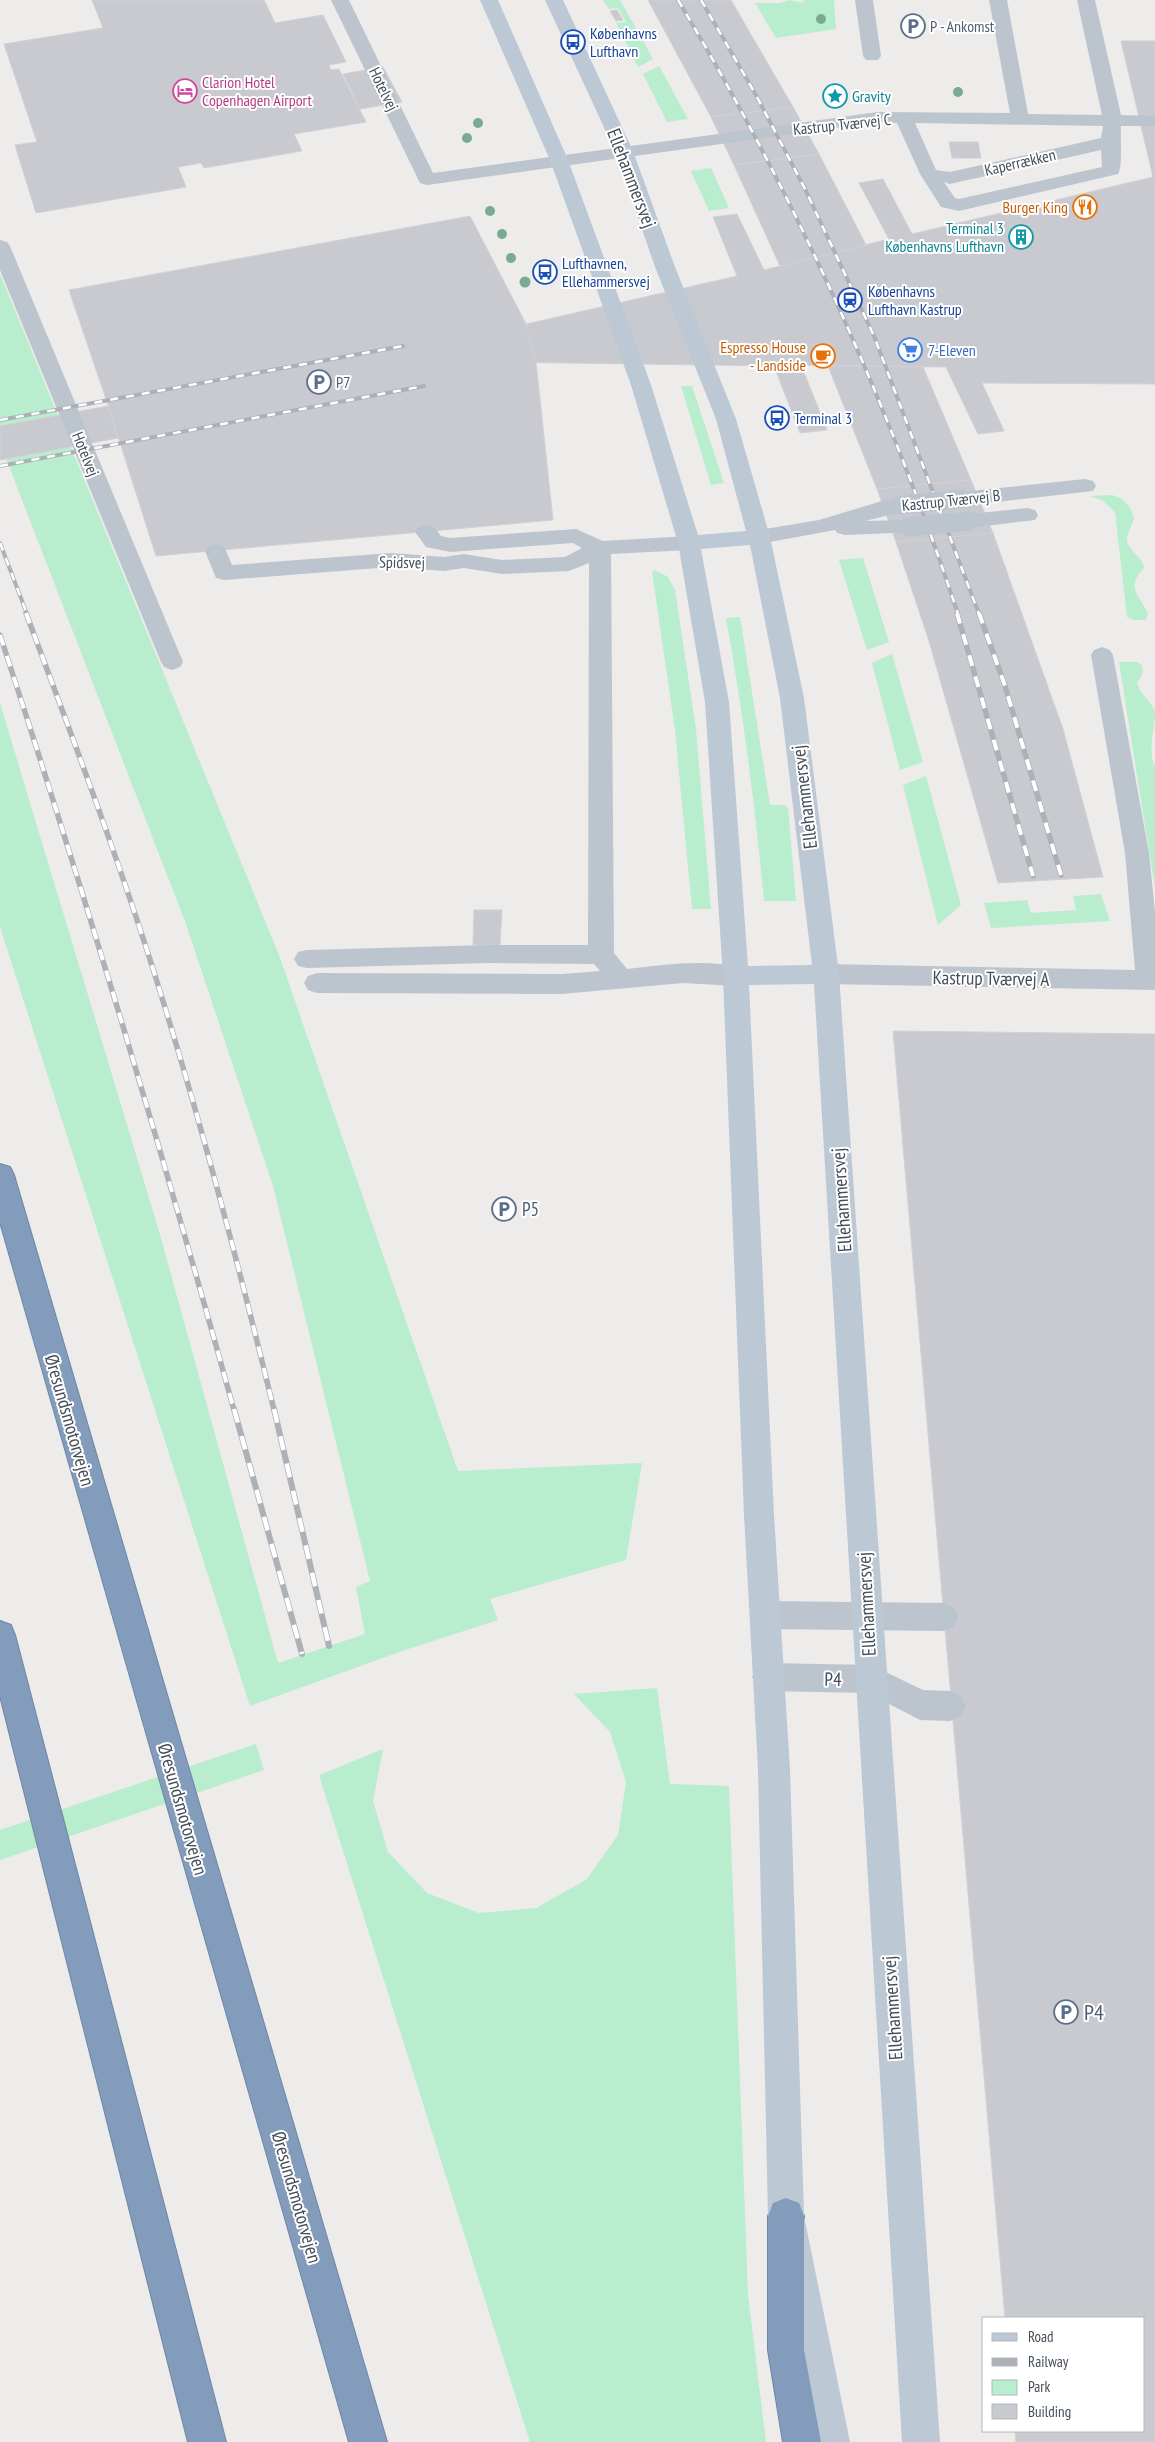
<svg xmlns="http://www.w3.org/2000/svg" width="1155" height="2442" viewBox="0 0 1155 2442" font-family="'PT Sans Narrow',sans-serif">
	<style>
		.green { fill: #b8edce }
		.building { fill: #c8cad0; stroke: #cfd1d7 }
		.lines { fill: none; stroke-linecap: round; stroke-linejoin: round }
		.highway-casing { stroke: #6e87a6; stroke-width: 2 }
		.lane { fill: #bcc5ce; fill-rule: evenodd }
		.secondary { fill: #bdc8d5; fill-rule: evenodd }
		.highway { fill: #839cbb; fill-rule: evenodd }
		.rail-far2-casing { stroke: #adb0b6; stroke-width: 4 }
		.rail-far1-casing { stroke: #adb0b6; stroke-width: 5.5 }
		.rail-casing { stroke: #adb0b6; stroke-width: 6 }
		.rail-far2 { stroke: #fff; stroke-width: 2.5; stroke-dasharray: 8; stroke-linecap: butt }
		.rail-far1 { stroke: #fff; stroke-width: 4; stroke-dasharray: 11; stroke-linecap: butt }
		.rail { stroke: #fff; stroke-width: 4.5; stroke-dasharray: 14; stroke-linecap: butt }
		.lane-bridge { stroke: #bcc5ce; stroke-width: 19 }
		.tree { fill: #78ab92 }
		.labels { text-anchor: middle; stroke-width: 4; stroke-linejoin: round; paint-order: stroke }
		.far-service-label { font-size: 16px; fill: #4e5e75; stroke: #fff; text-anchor: start }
		.far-transit-label { font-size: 16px; fill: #164399; stroke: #fff; text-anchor: start }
		.far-hotel-label { font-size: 16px; fill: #b23c85; stroke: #fff; text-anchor: start }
		.far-street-label { font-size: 16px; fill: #444e58; stroke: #fff }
		.far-culture-label { font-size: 16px; fill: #0d838f; stroke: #fff; text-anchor: start }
		.far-food-label { font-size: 16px; fill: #c56008; stroke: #fff; text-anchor: end }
		.far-shop-label { font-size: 16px; fill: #366cbe; stroke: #fff; text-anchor: start }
		.street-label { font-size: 19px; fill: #444e58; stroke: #fff }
		.service-label { font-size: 19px; fill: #4e5e75; stroke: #fff; text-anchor: start }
		.near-service-label { font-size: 22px; fill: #4e5e75; stroke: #fff; text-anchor: start }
	</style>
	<rect width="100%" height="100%" fill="#eeebeb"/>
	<g class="green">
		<path d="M603,0H620L653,59L638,67L616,23L626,22L618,8L609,9Z"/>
		<path d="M789,0L803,3L804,0H834L836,29L776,38L755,3H780Z"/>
		<path d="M659,66L688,119L667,122L643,74Z"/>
		<path d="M711,168L729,208L709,211L691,171Z"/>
		<path d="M0,274L279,955L458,1471L642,1463L626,1560L490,1599L498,1620L402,1651L250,1706L0,927V703L159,1231L278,1663L365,1634L356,1587L370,1581L273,1186L186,924L0,443Z"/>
		<path d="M692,386L724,483L711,485L681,386Z"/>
		<path d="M1112,495C1125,499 1130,505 1134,518C1133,524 1128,531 1127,537C1125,549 1143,557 1144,568C1126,588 1138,594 1148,613L1146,620H1134L1127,617L1115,512L1102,500L1089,496Z"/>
		<path d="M863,558L889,642L867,650L839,560Z"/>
		<path d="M655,570L668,577L675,590L696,729L711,909H692L675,730L652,572Z"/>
		<path d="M740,617L770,805H785L788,808L796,901H764C755,806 743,712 726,618Z"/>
		<path d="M892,654L923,762L900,770L872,663Z"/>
		<path d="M1137,662L1142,665C1144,673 1142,676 1137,682C1140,696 1153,702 1155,712C1155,730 1147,750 1155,766V888L1119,662Z"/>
		<path d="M926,776L961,905L938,925L903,785Z"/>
		<path d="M1101,894L1110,921L991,928L984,903L1027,900L1031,913L1076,910L1073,896Z"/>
		<path d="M657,1688L670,1784L729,1786L748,2295L766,2442H530L319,1775L383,1749L373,1801L388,1852L427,1893L479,1913L536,1908L586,1880L618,1835L626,1782L610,1732L574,1694Z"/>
		<path d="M256,1744L264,1770L0,1860V1830Z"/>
	</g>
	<g class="building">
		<path d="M92,0H264L275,23L323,15L346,62L329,65L331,70L339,69L366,122L294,134L302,151L204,168L201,163L178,167L186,187L36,213L15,145L37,142L4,44L103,28Z"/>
		<path d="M648,0H731L793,107L711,117Z"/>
		<path d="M617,10L623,20L616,21L610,11Z"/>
		<path d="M1121,41H1155V384L982,383L1004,431L978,434L946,367L801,365L827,430L800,433L774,366L499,362L484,358L479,349L480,339L487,333L737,276L713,217L737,214L764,270L889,239L859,183L883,179L912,234L1153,177Z"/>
		<path d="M383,67L402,102L360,109L343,74Z"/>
		<path d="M793,107L819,154L734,165L711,117Z"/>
		<path d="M949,142H978L981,158H952Z"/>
		<path d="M819,154L866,245L780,266L734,165Z"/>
		<path d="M470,216L526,324L536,362L553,520L156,556L109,408L69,290Z"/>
		<path d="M828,366L923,367L971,480L877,489Z"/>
		<path d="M108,406L118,438L0,460V426Z"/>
		<path d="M971,480L993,533L896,542L877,489Z"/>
		<path d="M993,533L1063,729L1103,877L998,883L929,641L896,542Z"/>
		<path d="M474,910H502L500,945H473Z"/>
		<path d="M893,1031L1155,1034V2442H1016L1015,2431H1144V2318H1005Z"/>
	</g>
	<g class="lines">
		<g class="highway-casing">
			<g id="highway">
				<path d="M0,1164L10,1167L14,1175L387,2442H349L0,1222Z"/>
				<path d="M0,1621L11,1625L15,1635L226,2442H188L0,1696Z"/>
				<path d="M786,2198L799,2203L804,2216V2350L821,2442H783L768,2350V2216L773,2203Z"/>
			</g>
		</g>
		<g class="lane">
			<path d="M331,0H349L433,173L878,112L1010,113L989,0H1007L1028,114L1102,115L1077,0H1095L1121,115L1155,116V126H1121C1120,137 1123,166 1118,174L959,211L941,207L920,174L897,123L878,122L427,185L420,183L418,179ZM915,123L1103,126L1101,138L950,172L936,170ZM1101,150L1102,167L959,199L955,198L944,182L950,184Z"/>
			<path d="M855,0H873L881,56L878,60H866L863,56Z"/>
			<path d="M0,240L7,242L10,246L183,662L180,667L172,670L164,667L161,662L0,270Z"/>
			<path d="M1085,479L1093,481L1096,486L1093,491L961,506L953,504L950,499L953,494L961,492Z"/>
			<path d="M901,498L909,500L912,505L909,510L865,521L909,520L917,522L920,527L917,532L845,535L837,533L835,530L759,544L751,542L748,537L751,532L759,530L819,520L882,501Z"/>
			<path d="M1027,508L1035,510L1038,515L1035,520L969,528L961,526L958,521L961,516L969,514Z"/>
			<path d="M426,525L434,527L441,536L450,538L576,529L603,541L689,536L697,538L700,543L697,548L689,550L611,554L614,953L627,969C665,965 708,958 745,969L749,976L745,983L736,986L683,983L562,994L317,993L308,990L304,983L308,976L317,973L562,974L600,971L594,964L488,963L307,968L298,966L294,959L298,952L307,950L488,945H588L589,563L569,571L502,574L464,568L444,571L391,567L224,580L216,578L205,551L208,546L216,544L224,546L232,565L391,553L444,557L464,554L502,560L565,557L582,548L573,543L450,552L426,547L415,532L418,527Z"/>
			<path d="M1102,647L1110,650L1113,655L1149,853L1155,912V990L826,984L817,981L813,974L817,967L826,964L1135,970L1125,853L1091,655L1094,650Z"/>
			<path d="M765,1601L943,1603L954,1607L958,1617L954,1627L943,1631L765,1629L754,1625L750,1615L754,1605Z"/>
			<path d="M768,1663L871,1665L923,1690L950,1691L961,1696L966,1706L961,1716L950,1721L920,1720L868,1693L768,1691L757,1687L752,1677L757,1667Z"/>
		</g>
		<path class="secondary" d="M480,0H498L568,160L651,385L698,535L746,531L716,419L655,267L615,151L545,0H563L633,151L675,267L736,419L770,537L804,698L839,974L940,2442H902L814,984L749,985L774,1515L790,1769L804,2216L850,2442H812L768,2216L758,1769L744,1515L723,976L705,702L678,543L631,385L550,160ZM750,545L780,698L812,965L748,966L729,702L701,549Z"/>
		<use href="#highway" class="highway"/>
		<g class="rail-far2-casing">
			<g id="rail-far2">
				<path d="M678,0C794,194 887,399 958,614"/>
				<path d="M701,0L756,95L805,189L874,336L979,614"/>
				<path d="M0,420L403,346"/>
				<path d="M0,466L424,386"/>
				<path d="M0,543L27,614"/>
			</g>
		</g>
		<g class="rail-far1-casing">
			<g id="rail-far1">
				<path d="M26,613C70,731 115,849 153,969C199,1114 238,1262 274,1410"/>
				<path d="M957,613L1033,876"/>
				<path d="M979,613L1005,686L1061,875"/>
				<path d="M0,635C84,892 162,1150 234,1410"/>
			</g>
		</g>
		<g class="rail-casing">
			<g id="rail">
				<path d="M234,1409L302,1654"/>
				<path d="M274,1409L329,1646"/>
			</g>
		</g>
		<use href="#rail-far2" class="rail-far2"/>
		<use href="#rail-far1" class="rail-far1"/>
		<use href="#rail" class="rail"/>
		<g class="lane-bridge">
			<path d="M901,505L961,499"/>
			<path d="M909,527L969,521"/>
		</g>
	</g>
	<g class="tree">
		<circle cx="821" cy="19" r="5"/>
		<circle cx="958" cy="92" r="5"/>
		<circle cx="478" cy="123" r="5"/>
		<circle cx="467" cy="138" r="5"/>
		<circle cx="490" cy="211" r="5"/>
		<circle cx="502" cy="234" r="5"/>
		<circle cx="511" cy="258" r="5"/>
		<circle cx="525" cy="282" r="5.5"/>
	</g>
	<defs>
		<g id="parking-ring" transform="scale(1.25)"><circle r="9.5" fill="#fff" stroke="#5c6f8a" stroke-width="1.5"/><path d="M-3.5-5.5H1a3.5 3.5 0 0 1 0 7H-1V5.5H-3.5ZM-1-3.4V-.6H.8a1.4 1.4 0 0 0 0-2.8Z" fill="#5c6f8a"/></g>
		<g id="bus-ring" transform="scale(1.25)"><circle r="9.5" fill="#fff" stroke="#1a4fb4" stroke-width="1.5"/><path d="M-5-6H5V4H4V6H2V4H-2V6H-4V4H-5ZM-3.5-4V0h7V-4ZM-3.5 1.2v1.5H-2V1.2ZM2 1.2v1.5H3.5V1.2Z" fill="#1a4fb4"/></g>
		<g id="hotel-ring" transform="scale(1.25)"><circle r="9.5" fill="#fff" stroke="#d1479c" stroke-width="1.5"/><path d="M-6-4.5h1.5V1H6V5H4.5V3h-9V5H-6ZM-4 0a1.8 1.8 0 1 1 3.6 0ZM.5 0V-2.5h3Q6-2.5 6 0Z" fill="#d1479c"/></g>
		<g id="sight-ring" transform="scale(1.25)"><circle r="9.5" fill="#fff" stroke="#0f9aa8" stroke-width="1.5"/><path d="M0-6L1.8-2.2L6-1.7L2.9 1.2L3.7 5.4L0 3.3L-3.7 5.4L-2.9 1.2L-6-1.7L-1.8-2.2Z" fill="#0f9aa8"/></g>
		<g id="restaurant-ring" transform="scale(1.25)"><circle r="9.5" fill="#fff" stroke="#e8710a" stroke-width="1.5"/><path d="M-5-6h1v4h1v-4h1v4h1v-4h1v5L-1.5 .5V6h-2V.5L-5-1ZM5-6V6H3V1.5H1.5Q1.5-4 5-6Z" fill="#e8710a"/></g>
		<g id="building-ring" transform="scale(1.25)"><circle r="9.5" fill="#fff" stroke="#0f9aa8" stroke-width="1.5"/><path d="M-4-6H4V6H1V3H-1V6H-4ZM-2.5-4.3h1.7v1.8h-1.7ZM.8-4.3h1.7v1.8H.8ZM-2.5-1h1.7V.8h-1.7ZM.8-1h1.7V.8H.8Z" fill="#0f9aa8"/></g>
		<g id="station-ring" transform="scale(1.25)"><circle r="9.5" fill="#fff" stroke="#1a4fb4" stroke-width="1.5"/><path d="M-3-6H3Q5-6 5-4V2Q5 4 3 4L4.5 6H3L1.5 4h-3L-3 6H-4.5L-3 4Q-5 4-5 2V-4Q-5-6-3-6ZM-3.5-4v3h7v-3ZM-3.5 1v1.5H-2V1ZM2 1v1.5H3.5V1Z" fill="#1a4fb4"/></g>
		<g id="supermarket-ring" transform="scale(1.25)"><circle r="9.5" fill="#fff" stroke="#3f7fe0" stroke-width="1.5"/><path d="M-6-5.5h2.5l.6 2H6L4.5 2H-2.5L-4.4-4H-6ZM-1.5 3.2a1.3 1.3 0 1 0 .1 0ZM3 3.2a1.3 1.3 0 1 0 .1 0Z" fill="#3f7fe0"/></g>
		<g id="cafe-ring" transform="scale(1.25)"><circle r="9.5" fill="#fff" stroke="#e8710a" stroke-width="1.5"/><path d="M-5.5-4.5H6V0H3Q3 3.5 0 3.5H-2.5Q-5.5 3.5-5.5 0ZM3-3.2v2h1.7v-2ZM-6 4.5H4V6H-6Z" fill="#e8710a"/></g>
	</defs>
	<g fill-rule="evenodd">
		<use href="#parking-ring" x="913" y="26"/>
		<use href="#bus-ring" x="573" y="42"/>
		<use href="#hotel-ring" x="185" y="91"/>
		<use href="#sight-ring" x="835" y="96"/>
		<use href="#restaurant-ring" x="1085" y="207"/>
		<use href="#building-ring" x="1021" y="237"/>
		<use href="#bus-ring" x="545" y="272"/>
		<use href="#station-ring" x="850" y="300"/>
		<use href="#supermarket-ring" x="910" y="350"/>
		<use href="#cafe-ring" x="823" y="356"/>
		<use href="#parking-ring" x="319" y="382"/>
		<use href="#bus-ring" x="777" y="418"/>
		<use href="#parking-ring" x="504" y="1209"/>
		<use href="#parking-ring" x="1066" y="2012"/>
	</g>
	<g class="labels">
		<g class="far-service-label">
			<text x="930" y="32">P - Ankomst</text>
			<text x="336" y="388">P7</text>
		</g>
		<g class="far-transit-label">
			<text x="590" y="39">Københavns<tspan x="590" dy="18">Lufthavn</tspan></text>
			<text x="562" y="269">Lufthavnen,<tspan x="562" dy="18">Ellehammersvej</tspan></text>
			<text x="868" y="297">Københavns<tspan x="868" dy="18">Lufthavn Kastrup</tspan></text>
			<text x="794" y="424">Terminal 3</text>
		</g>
		<g class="far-hotel-label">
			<text x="202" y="88">Clarion Hotel<tspan x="202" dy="18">Copenhagen Airport</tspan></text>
		</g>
		<g class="far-street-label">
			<text transform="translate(384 89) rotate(64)" y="6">Hotelvej</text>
			<text transform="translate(842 124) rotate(-6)" y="6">Kastrup Tværvej C</text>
			<text transform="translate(1020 162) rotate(-13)" y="6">Kaperrækken</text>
			<text transform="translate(86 454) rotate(68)" y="6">Hotelvej</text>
			<text transform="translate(951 500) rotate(-6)" y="6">Kastrup Tværvej B</text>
			<text transform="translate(402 562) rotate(1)" y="6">Spidsvej</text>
		</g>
		<g class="far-culture-label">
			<text x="852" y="102">Gravity</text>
			<text x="1004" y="234" text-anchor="end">Terminal 3<tspan x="1004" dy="18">Københavns Lufthavn</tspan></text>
		</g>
		<g class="far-food-label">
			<text x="1068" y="213">Burger King</text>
			<text x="806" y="353">Espresso House<tspan x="806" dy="18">- Landside</tspan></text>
		</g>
		<g class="far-shop-label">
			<text x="928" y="356">7-Eleven</text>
		</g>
		<g class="street-label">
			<text transform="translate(632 178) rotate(69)" y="7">Ellehammersvej</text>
			<text transform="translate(804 797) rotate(-97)" y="7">Ellehammersvej</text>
			<text transform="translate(991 978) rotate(1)" y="7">Kastrup Tværvej A</text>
			<text transform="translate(841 1200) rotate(-94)" y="7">Ellehammersvej</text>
			<text transform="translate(70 1420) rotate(74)" y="7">Øresundsmotorvejen</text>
			<text transform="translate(866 1604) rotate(-93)" y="7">Ellehammersvej</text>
			<text transform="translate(833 1679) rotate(1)" y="7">P4</text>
			<text transform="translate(183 1809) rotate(74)" y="7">Øresundsmotorvejen</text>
			<text transform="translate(892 2008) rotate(-94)" y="7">Ellehammersvej</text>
			<text transform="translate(297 2197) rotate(74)" y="7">Øresundsmotorvejen</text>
		</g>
		<g class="service-label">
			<text x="522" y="1216">P5</text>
		</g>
		<g class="near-service-label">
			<text x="1084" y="2020">P4</text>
		</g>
	</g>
	<rect x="982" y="2317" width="162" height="115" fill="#ffffff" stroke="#b4b8bc"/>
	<rect x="992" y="2333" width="25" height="8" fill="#bdc8d5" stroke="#b4b8bc"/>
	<text x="1028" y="2342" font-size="15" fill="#444e58">Road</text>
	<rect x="992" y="2358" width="25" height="8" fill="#adb0b6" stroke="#b4b8bc"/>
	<text x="1028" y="2367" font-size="15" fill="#444e58">Railway</text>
	<rect x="992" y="2380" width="25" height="15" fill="#b8edce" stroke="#b4b8bc"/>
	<text x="1028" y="2392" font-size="15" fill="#444e58">Park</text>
	<rect x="992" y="2404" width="25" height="15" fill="#c8cad0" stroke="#b4b8bc"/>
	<text x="1028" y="2417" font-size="15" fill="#444e58">Building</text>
</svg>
